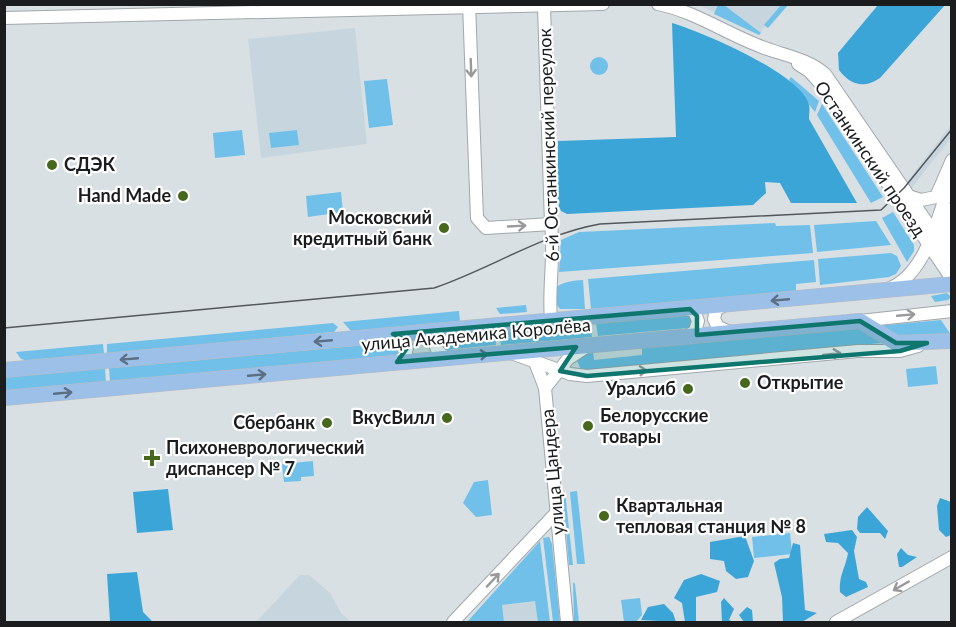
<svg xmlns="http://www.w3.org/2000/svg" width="956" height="627" viewBox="0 0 956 627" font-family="Lato,sans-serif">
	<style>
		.built { fill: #c7d6de }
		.green { fill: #70c0e9 }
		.forest { fill: #3ca5d7 }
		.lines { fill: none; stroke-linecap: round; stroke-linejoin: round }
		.minor-casing { stroke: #a1a7ab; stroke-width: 14 }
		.major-casing { stroke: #babbbc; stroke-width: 16 }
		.minor { stroke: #fff; stroke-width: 12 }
		.major { stroke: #9dc0e9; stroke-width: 15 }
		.tram { stroke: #54585b; stroke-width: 1.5 }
		.oneway { stroke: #98999a }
		.oneway2 { stroke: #5c6e84 }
		.marked { fill: #0f766e; fill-opacity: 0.2; stroke: #0f766e; stroke-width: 4.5; stroke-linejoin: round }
		.poi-dot { fill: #47671d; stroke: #fff; stroke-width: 2 }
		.labels { text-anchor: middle; stroke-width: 4.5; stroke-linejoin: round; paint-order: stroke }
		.street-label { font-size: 18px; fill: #1a1c1e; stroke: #fff }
		.poi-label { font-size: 18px; font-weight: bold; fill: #1a1c1e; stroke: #fff; text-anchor: start }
	</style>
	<rect width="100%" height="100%" fill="#d8e0e4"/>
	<g class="built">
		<path d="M699,5H788L768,28L765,26L759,35Z"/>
		<path d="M355,28L367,144L261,158L248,39Z"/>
		<path d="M951,125V138L910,190L906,183Z"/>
		<path d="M300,575H309L330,593L341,613L351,622H256Z"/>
		<path d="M545,591L549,622H502L500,597Z"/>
	</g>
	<g class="green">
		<path d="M782,4L788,5L768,28L764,25Z"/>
		<path d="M718,5H724L761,33L759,35L714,14Z"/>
		<circle cx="599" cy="66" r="9"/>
		<path d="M791,77L819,101L815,112L789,80Z"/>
		<path d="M387,79L393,125L369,128L364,81Z"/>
		<path d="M822,104L883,197L871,203L817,115Z"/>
		<path d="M242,130L245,155L215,158L213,133Z"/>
		<path d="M297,130L299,145L271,148L269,133Z"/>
		<path d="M341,192L343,212L308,217L306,196Z"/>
		<path d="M893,212L914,245V251L907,262L882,218Z"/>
		<path d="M876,221L891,245L817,252L814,225Z"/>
		<path d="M775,223L776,226L810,225L813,253L559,272L561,240L579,232Z"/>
		<path d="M891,253L897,256L901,266L896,274L889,277L820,285L818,259Z"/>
		<path d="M814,260L816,282L796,284V292L591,309L588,279Z"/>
		<path d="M583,280L585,309H560C541,286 565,281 583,280Z"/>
		<path d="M947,293L951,297L948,300L935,302L931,296Z"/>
		<path d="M526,305L527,312L500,314L496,308Z"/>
		<path d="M459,311L460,321L351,331L343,322Z"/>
		<path d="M687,315L692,319V325L688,328L598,336L596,323Z"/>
		<path d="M941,320L951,335L907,341L876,326Z"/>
		<path d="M333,323L338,327L334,332L107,354V344Z"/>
		<path d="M590,324L592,337L501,345L499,331Z"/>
		<path d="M859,328L882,343L587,370H581L576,358L593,351L594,360L642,355V346Z"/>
		<path d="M495,332L496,345L446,350L442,348L440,341L443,337Z"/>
		<path d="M398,342L401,348L397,355L110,382L109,368Z"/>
		<path d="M103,344L104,354L28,361L21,359L16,352Z"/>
		<path d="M936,366L938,384L908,387L906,369Z"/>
		<path d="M105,368L106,382L5,391V377Z"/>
		<path d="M313,461L314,476L301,477V481L284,482L282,464Z"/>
		<path d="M488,480L492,515L476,517L463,503L474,482Z"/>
		<path d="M577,491L585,564H577L570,492Z"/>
		<path d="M565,492L573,565H569L563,497Z"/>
		<path d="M790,533L792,554L754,558L752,537Z"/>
		<path d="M549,537L552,544L560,622H553L543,538Z"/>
		<path d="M540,541L550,622H538L535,601L502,605L504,622H467Z"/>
		<path d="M573,582L575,584L579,622H574Z"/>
		<path d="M640,598L642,615L636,622H624L621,600Z"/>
	</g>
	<g class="forest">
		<path d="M878,5H945L880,78C864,89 850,85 839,70L838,53Z"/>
		<path d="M672,23C702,32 802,74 809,105C810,109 809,115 809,119L857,203H791L780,183L765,182L766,193L753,205L567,214L561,211L558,204V141L676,137Z"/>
		<path d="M168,489L173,530L137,533L133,492Z"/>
		<path d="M940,498L951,502V535L946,537L939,530L937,506Z"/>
		<path d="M867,507L888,531L885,539L880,533H860L857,529L858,517Z"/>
		<path d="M852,530L857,537L854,551L859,579L866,582L868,587L846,597L840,592C839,574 845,570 848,553L838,543L826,542L824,534Z"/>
		<path d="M745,536L754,561L748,577L736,579L726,571L724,561L710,559V542Z"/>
		<path d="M793,543L800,545L805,610L817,613L802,622H783L782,597L774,563L780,559L789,558Z"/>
		<path d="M901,548L908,555L917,557L902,567H899L897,554Z"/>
		<path d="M137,572L143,612L153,622H110L107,574Z"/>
		<path d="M701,574L720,581L717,592L696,597V622H685L682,603L674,598L684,580Z"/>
		<path d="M724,598L734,609L729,620L734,622H722L721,602Z"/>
		<path d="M664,604L673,613L676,622L641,620L648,607Z"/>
		<path d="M747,607L752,610L753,622H744L739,615Z"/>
	</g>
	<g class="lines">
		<g class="minor-casing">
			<g id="minor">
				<path d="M469,4L477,218L486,228L551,224"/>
				<path d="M658,4C693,11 724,32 757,45C780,55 805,57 825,74L952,259"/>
				<path d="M544,7L551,224C555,257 548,287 551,320"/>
				<path d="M4,18L603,4"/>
				<path d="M798,64L809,71L819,82L952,279"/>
				<path d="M908,196L921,200L936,197L952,160"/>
				<path d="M948,248L945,230L952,209"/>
				<path d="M888,289C928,274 938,213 952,178"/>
				<path d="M724,305L716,310L714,319L718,327L730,332"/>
				<path d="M685,309L694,311L698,321L695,331L687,336"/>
				<path d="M860,321L952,311"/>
				<path d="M444,329L436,335C433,346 437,353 448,358"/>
				<path d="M393,334L402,338L407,348L405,356L397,362"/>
				<path d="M514,354L570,374L587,376L858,351H900L918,346"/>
				<path d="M535,362L545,388L567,622"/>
				<path d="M545,388L568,359L586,347"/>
				<path d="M453,622L556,513"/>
				<path d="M836,622L952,557"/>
			</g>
		</g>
		<g class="major-casing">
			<g id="major">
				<path d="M4,370L952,284"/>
				<path d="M4,398L860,321L896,343L952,341"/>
			</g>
		</g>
		<use href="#minor" class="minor"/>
		<use href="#major" class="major"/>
		<path class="tram" d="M4,328L434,288C490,269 542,234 600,224L881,210L904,188L952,129"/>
	</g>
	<defs><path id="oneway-shaft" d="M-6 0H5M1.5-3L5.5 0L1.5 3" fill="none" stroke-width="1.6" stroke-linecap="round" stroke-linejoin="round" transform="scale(1.5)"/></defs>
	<g class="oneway">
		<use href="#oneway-shaft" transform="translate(471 68) rotate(88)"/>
		<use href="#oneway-shaft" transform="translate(517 226) rotate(-3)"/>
		<use href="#oneway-shaft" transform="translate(906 315) rotate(-5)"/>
		<use href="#oneway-shaft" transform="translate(832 354) rotate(-6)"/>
		<use href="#oneway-shaft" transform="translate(638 371) rotate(-5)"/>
		<use href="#oneway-shaft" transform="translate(493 580) rotate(-47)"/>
		<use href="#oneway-shaft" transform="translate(901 586) rotate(150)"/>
	</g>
	<g class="oneway2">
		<use href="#oneway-shaft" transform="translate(780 300) rotate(175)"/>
		<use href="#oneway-shaft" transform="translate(323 341) rotate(175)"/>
		<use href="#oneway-shaft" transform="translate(479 355) rotate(-5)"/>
		<use href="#oneway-shaft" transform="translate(129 359) rotate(175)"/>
		<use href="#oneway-shaft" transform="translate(257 375) rotate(-5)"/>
		<use href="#oneway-shaft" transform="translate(63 393) rotate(-5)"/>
	</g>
	<path class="marked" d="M690,309L697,316V335L860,321L896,343H927L900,351L587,376L560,371L576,347L397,362L407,348L402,338L393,334Z"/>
	<g class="poi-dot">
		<circle cx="52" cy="165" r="6"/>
		<circle cx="183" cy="196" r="6"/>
		<circle cx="444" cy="228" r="6"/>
		<circle cx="745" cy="383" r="6"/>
		<circle cx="688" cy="389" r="6"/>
		<circle cx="447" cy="418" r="6"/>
		<circle cx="327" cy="423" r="6"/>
		<circle cx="588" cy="426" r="6"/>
		<path d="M149 449h6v6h6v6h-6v6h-6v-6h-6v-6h6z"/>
		<circle cx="604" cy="516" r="6"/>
	</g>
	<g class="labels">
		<g class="street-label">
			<text transform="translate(549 145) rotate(-92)" y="6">6-й Останкинский переулок</text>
			<text transform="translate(870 159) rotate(56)" y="6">Останкинский проезд</text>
			<text transform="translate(476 335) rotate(-5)" y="6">улица Академика Королёва</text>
			<text transform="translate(553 472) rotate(-95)" y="6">улица Цандера</text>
		</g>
		<g class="poi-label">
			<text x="64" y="171">СДЭК</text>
			<text x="171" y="202" text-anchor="end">Hand Made</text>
			<text x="432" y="224" text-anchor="end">Московский<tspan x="432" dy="21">кредитный банк</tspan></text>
			<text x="757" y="389">Открытие</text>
			<text x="676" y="395" text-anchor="end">Уралсиб</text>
			<text x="600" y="422">Белорусские<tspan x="600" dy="21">товары</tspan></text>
			<text x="435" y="424" text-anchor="end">ВкусВилл</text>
			<text x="315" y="429" text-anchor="end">Сбербанк</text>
			<text x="166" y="454">Психоневрологический<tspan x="166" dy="21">диспансер № 7</tspan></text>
			<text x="616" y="512">Квартальная<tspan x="616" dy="21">тепловая станция № 8</tspan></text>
		</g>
	</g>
	<rect width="956" height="627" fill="none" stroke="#1a1c1e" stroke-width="12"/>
</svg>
